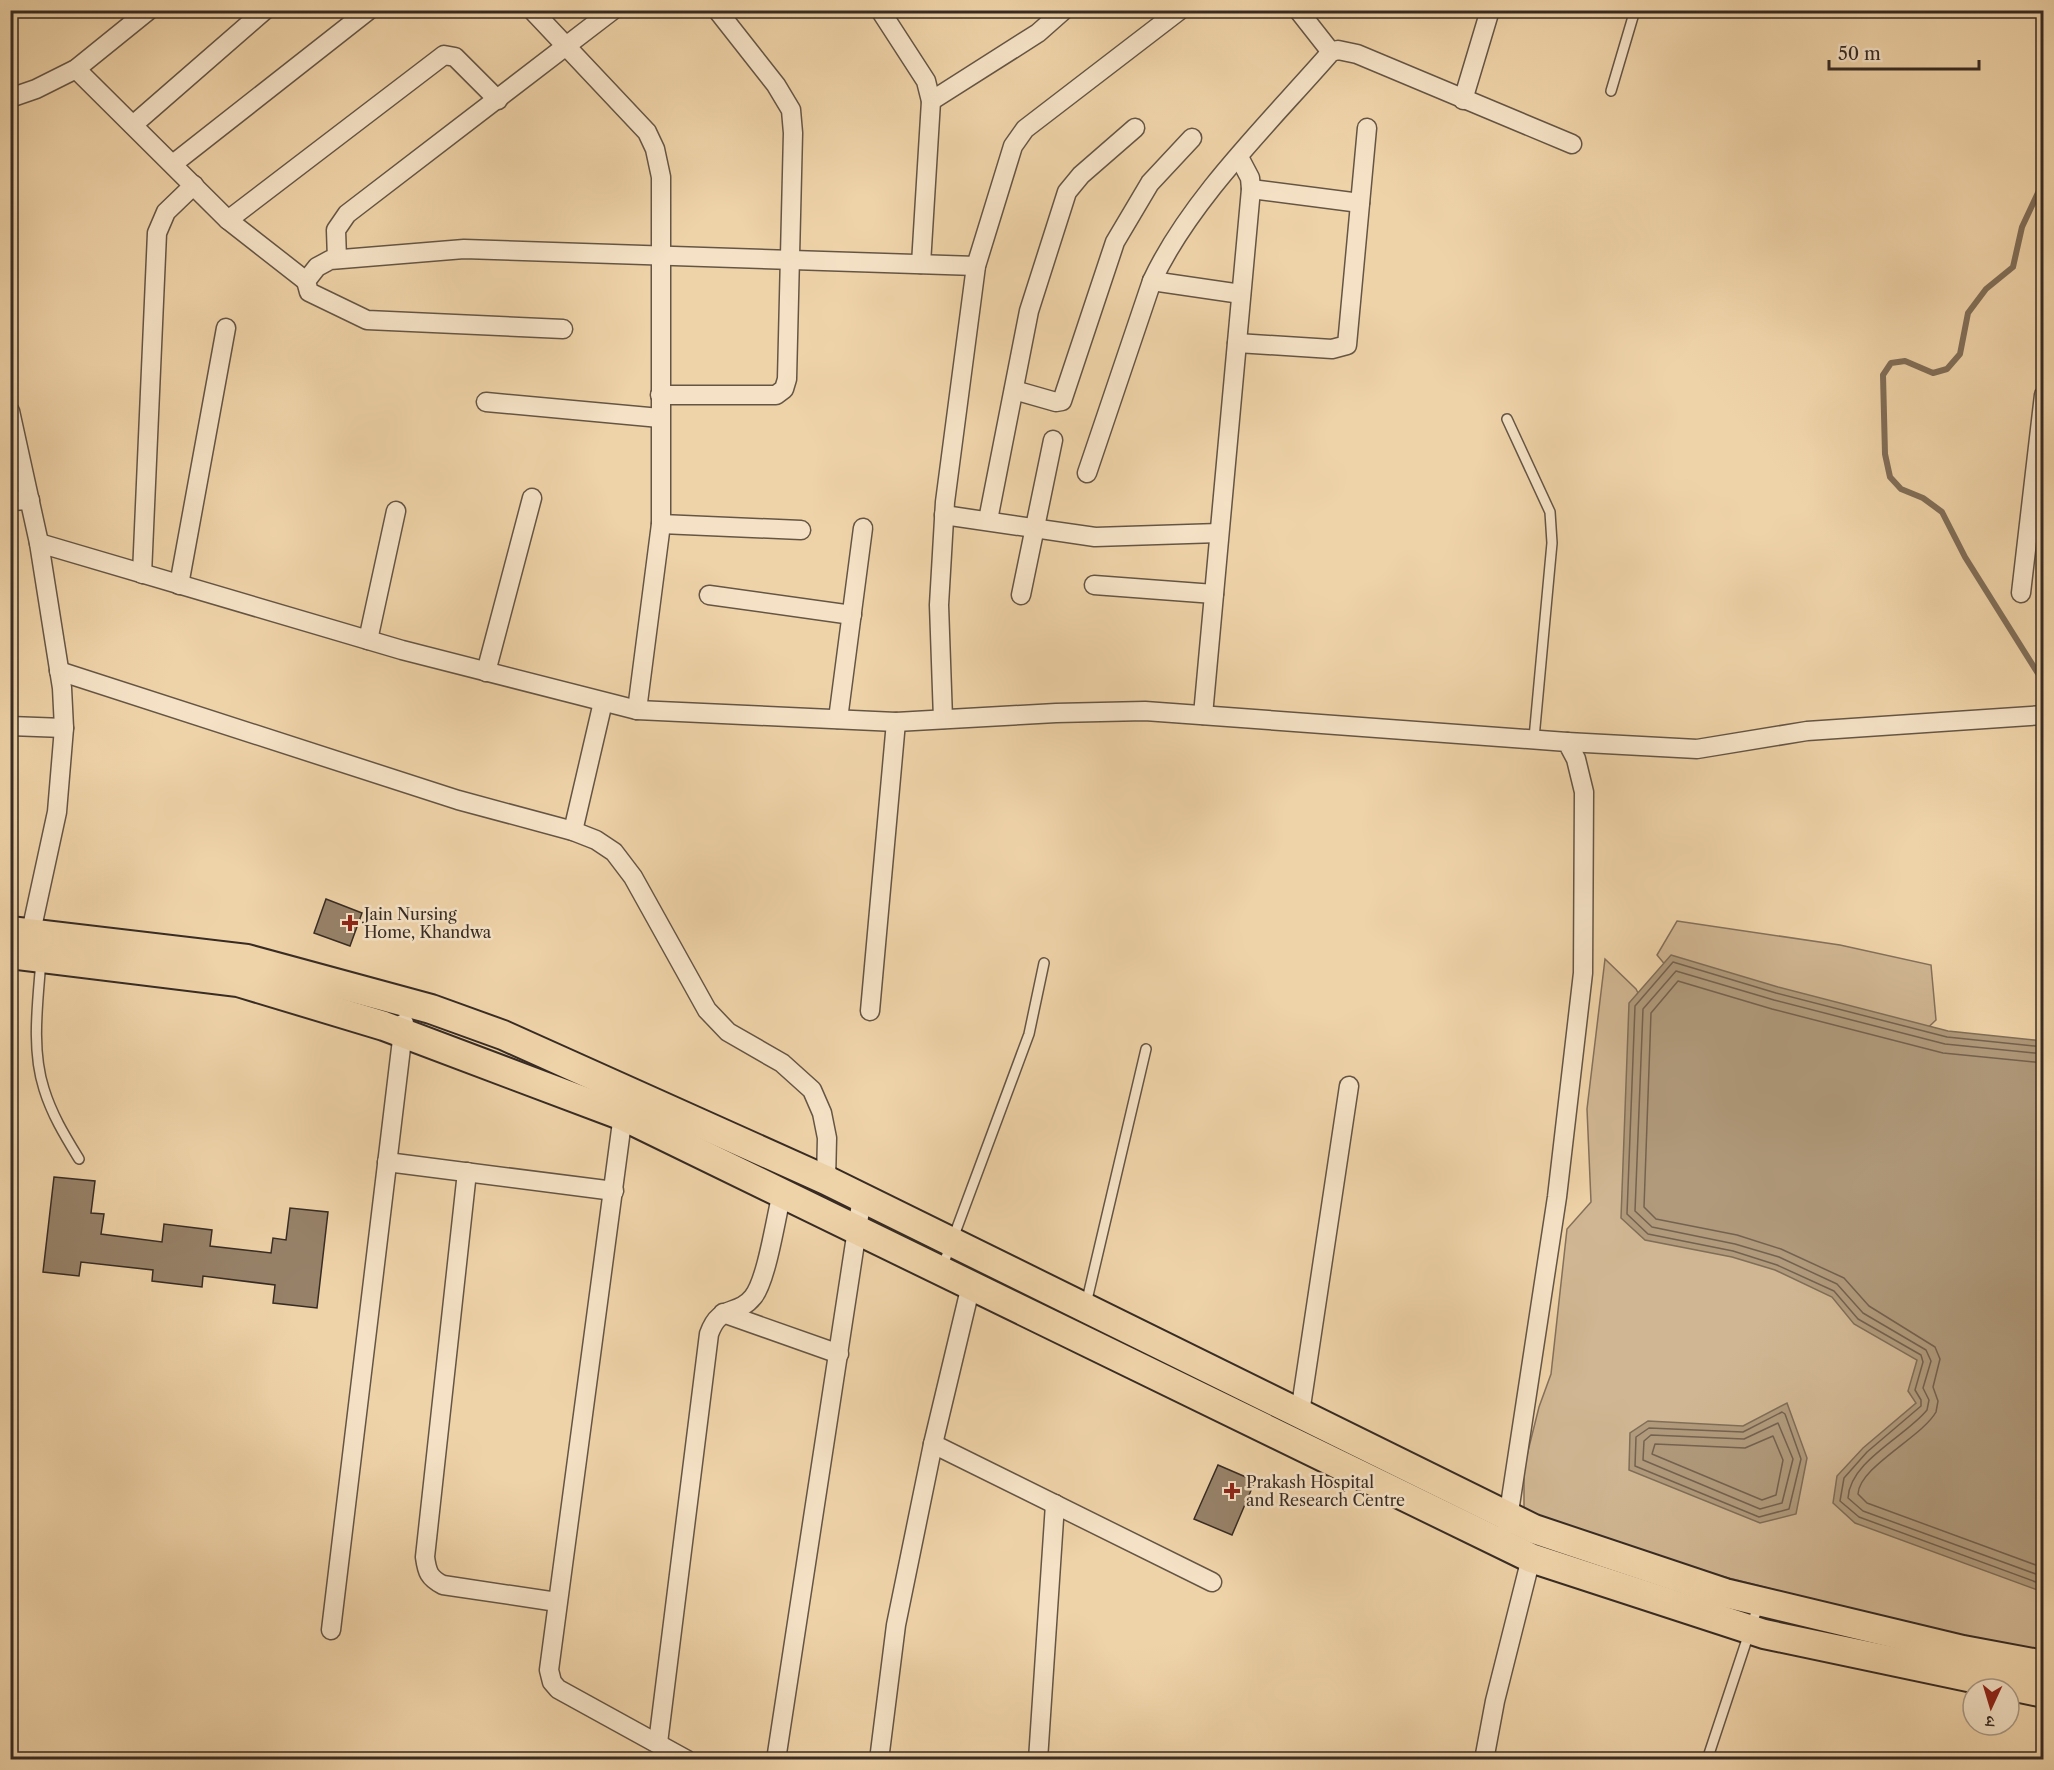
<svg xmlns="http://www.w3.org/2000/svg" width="2054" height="1770" viewBox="0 0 2054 1770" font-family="'Libre Caslon Text','Noto Serif Devanagari',serif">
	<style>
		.green { fill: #d0b692; stroke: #84705b; stroke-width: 1.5 }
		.water { fill: #b09a7b; stroke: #806e58; stroke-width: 1.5 }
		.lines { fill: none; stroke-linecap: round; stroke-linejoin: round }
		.shore { stroke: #746250; stroke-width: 1.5 }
		.stream { stroke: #806e58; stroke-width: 6 }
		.building { fill: #978269; stroke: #372b24; stroke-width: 1.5 }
		.service-casing { stroke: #655545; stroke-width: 12 }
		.minor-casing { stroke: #655545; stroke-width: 21 }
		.trunk-casing { stroke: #372b24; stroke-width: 32 }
		.service { stroke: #f5e2c6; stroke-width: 9 }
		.minor { stroke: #f5e2c6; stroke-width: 18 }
		.trunk { stroke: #efd3a8; stroke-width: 28 }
		.poi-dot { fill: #8f2418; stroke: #f5e2c6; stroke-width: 2 }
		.labels { text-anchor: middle; stroke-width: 5; stroke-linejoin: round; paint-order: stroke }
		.poi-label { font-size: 16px; fill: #372b24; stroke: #f5e2c6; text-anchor: start }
	</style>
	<rect width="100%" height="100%" fill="#efd3a8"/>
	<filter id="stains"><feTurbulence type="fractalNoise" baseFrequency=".00333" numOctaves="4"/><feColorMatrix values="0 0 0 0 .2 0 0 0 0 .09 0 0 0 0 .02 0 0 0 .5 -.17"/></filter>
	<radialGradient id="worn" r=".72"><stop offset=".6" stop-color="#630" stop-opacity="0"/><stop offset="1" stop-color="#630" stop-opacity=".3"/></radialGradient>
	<g class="green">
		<path d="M1677,921L1840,945L1931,965L1936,1020L1916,1039L1691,996L1657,955Z"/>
		<path d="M1605,959L1636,989L1648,1013L1716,1216L1929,1349L2043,1581V1658L1564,1536L1524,1513V1467L1539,1407L1551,1374L1567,1229L1591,1202L1587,1109Z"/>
	</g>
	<g class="water">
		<path d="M1671,955L1778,987L1948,1031L2043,1041V1592L1855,1523L1833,1503L1837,1476L1863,1448L1916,1403L1908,1391L1917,1360L1854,1324L1832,1297L1775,1270L1732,1257L1645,1240L1621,1218L1629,1003Z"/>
		<path d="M1787,1403L1807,1458L1796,1514L1760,1523L1629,1470L1630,1433L1648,1421L1743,1426Z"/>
	</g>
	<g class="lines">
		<g class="shore">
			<path d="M2044,1047L1947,1037L1776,993L1673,962L1635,1006L1627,1214L1648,1234L1733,1251L1777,1265L1834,1291L1858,1319L1921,1355L1923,1362L1915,1390L1921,1400V1406L1867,1452L1844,1478L1840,1501L1859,1517L2044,1585"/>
			<path d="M2044,1054L1945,1044L1774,1000L1676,971L1643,1009L1635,1211L1652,1227L1735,1244L1779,1257L1837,1284L1863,1313L1926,1350L1931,1361L1923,1388L1929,1400L1927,1410C1905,1437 1850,1461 1848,1498L1863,1511L2044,1577"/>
			<path d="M2044,1063L1943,1053L1772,1009L1678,981L1651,1013L1644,1207L1656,1219L1737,1235L1781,1249L1844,1278L1869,1306L1935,1347L1940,1359L1933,1387L1938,1401L1936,1412C1922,1437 1859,1467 1858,1494L1867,1503L2044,1568"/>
			<path d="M1782,1412L1785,1414L1801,1459L1789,1509L1759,1517L1635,1466L1636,1437L1649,1428L1743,1432Z"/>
			<path d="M1778,1423L1793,1459L1782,1503L1760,1509L1643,1460L1644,1441L1651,1435L1744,1439Z"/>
			<path d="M1773,1436L1783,1460L1776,1495L1762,1500L1652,1454L1655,1444L1745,1448Z"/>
		</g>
		<path class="stream" d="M2044,180L2022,227L2013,267L1986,289L1968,313L1960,354L1947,369L1933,373L1905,361L1891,363L1883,375L1885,454L1890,477L1901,489L1923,498L1942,512L1965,557L2044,683"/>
	</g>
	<g class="building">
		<path d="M326,899L362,913L350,946L314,933Z"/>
		<path d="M54,1177L95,1181L91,1213L104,1214L101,1234L162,1242L164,1224L212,1230L210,1246L271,1253L273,1238L286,1240L290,1208L328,1212L317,1308L273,1303L275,1285L203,1276L202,1287L152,1281L153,1270L81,1262L79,1276L43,1272Z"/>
		<path d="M1218,1465L1255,1481L1232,1535L1194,1519Z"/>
	</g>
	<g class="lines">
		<g class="service-casing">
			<g id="service">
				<path d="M1611,91L1635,10"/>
				<path d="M1507,419L1550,512L1552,543L1534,738"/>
				<path d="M41,960C38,1001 31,1049 44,1089C52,1115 65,1136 79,1159"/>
				<path d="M942,1268L1029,1034L1044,963"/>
				<path d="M1086,1304L1146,1049"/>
				<path d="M1707,1760L1759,1603"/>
			</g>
		</g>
		<g class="minor-casing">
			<g id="minor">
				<path d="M532,10L647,132L655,149L661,177V524L637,710"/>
				<path d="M880,10L926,81L931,101L921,264"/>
				<path d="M1298,10L1331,52"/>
				<path d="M76,69L228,220L306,281"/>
				<path d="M10,98L36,89L76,69L149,10"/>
				<path d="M1463,100L1490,10"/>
				<path d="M931,101L1038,33L1064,10"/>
				<path d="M133,125L265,10"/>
				<path d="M173,164L369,10"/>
				<path d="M1251,189L1360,203"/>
				<path d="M228,220L444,55L455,57L498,100"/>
				<path d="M337,259L336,230L347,214L613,10"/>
				<path d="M1152,281L1241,294"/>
				<path d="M563,329L367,320L309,292L306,281L317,267L330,260L464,249L976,266"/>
				<path d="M1237,343L1332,349L1347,345L1367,128"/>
				<path d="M1014,390L1056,402L1062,401L1115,242L1150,183L1192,138"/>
				<path d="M660,395H776L784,389L787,379L793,133L791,110L776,85L717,10"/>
				<path d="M486,402L660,418"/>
				<path d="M10,411L39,543L62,688L64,728L57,812L29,941"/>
				<path d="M1087,473L1152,281C1190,199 1271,121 1331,52L1338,50L1357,54L1572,144"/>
				<path d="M10,501L30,500"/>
				<path d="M944,515L1095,537L1219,533"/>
				<path d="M988,520L1029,311L1067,192L1081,175L1135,128"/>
				<path d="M661,524L801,530"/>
				<path d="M39,543L402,650L637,710L896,722L1056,713L1145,711L1567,742L1576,759L1584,792L1583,973L1557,1197L1507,1525"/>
				<path d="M142,574L157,233L166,212L194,185"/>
				<path d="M179,585L226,328"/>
				<path d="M1094,585L1214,594"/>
				<path d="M2021,593L2044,395"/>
				<path d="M709,595L852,615"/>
				<path d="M1021,595L1053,440"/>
				<path d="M368,640L396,511"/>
				<path d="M59,671L458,800L573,831L596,840L614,852L633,877L707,1010L728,1032L782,1063L812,1090L822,1113L827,1138L826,1180"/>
				<path d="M486,672L532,498"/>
				<path d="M1203,715L1251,189L1250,178L1239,157"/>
				<path d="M838,719L863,528"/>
				<path d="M943,719L939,605L945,502L976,266L1013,146L1025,129L1180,10"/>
				<path d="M10,726L64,728"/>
				<path d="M1567,742L1697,749L1807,731L2044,715"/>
				<path d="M573,831L603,702"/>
				<path d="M870,1011L896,722"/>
				<path d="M624,1107L549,1670L552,1682L558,1689L687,1760"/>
				<path d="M387,1162L614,1191"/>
				<path d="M467,1172L425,1557C427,1572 429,1578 443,1585L557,1602"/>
				<path d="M723,1313L839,1354"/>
				<path d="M1300,1413L1349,1086"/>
				<path d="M933,1444L1212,1582"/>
				<path d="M331,1630L404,1023"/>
				<path d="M658,1743L709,1334C720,1303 737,1317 753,1297C767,1280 776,1216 782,1193"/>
				<path d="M776,1760L862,1197"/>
				<path d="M879,1760L896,1625L933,1444L971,1285"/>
				<path d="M1038,1760L1055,1504"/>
				<path d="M1484,1760L1495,1701L1531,1558"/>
			</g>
		</g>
		<g class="trunk-casing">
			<g id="trunk">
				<path d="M10,931L247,959L431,1009L503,1035L826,1180L1534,1529L1725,1593L1963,1650L2044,1665"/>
				<path d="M10,954L238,982L384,1026L623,1116L1531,1558L1764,1634L2044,1693"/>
			</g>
		</g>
		<use href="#service" class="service"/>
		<use href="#minor" class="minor"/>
		<use href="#trunk" class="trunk"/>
	</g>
	<g class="poi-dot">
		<path d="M347 914h6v6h6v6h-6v6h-6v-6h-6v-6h6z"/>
		<path d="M1229 1482h6v6h6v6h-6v6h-6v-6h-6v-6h6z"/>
	</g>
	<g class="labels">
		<g class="poi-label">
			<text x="364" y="920">Jain Nursing<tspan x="364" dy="18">Home, Khandwa</tspan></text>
			<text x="1246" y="1488">Prakash Hospital<tspan x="1246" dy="18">and Research Centre</tspan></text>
		</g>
	</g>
	<rect width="2054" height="1770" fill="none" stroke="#efd3a8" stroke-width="36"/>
	<rect x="12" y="12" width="2030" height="1746" fill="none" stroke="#372b24" stroke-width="3"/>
	<rect x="18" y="18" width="2018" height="1734" fill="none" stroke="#372b24" stroke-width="1.5"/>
	<g transform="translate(1991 1707) rotate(184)"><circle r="28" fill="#f5e2c6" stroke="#a99985" stroke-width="1.5"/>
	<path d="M0-4.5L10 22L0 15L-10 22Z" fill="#8f2418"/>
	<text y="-9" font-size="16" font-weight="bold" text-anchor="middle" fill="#372b24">उ</text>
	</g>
	<path d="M1829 60v9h150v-9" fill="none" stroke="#372b24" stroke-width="3"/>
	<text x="1838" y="60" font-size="18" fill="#372b24" stroke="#f5e2c6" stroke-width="4.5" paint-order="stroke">50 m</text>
	<rect width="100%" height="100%" filter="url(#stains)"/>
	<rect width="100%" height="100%" fill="url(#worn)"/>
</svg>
